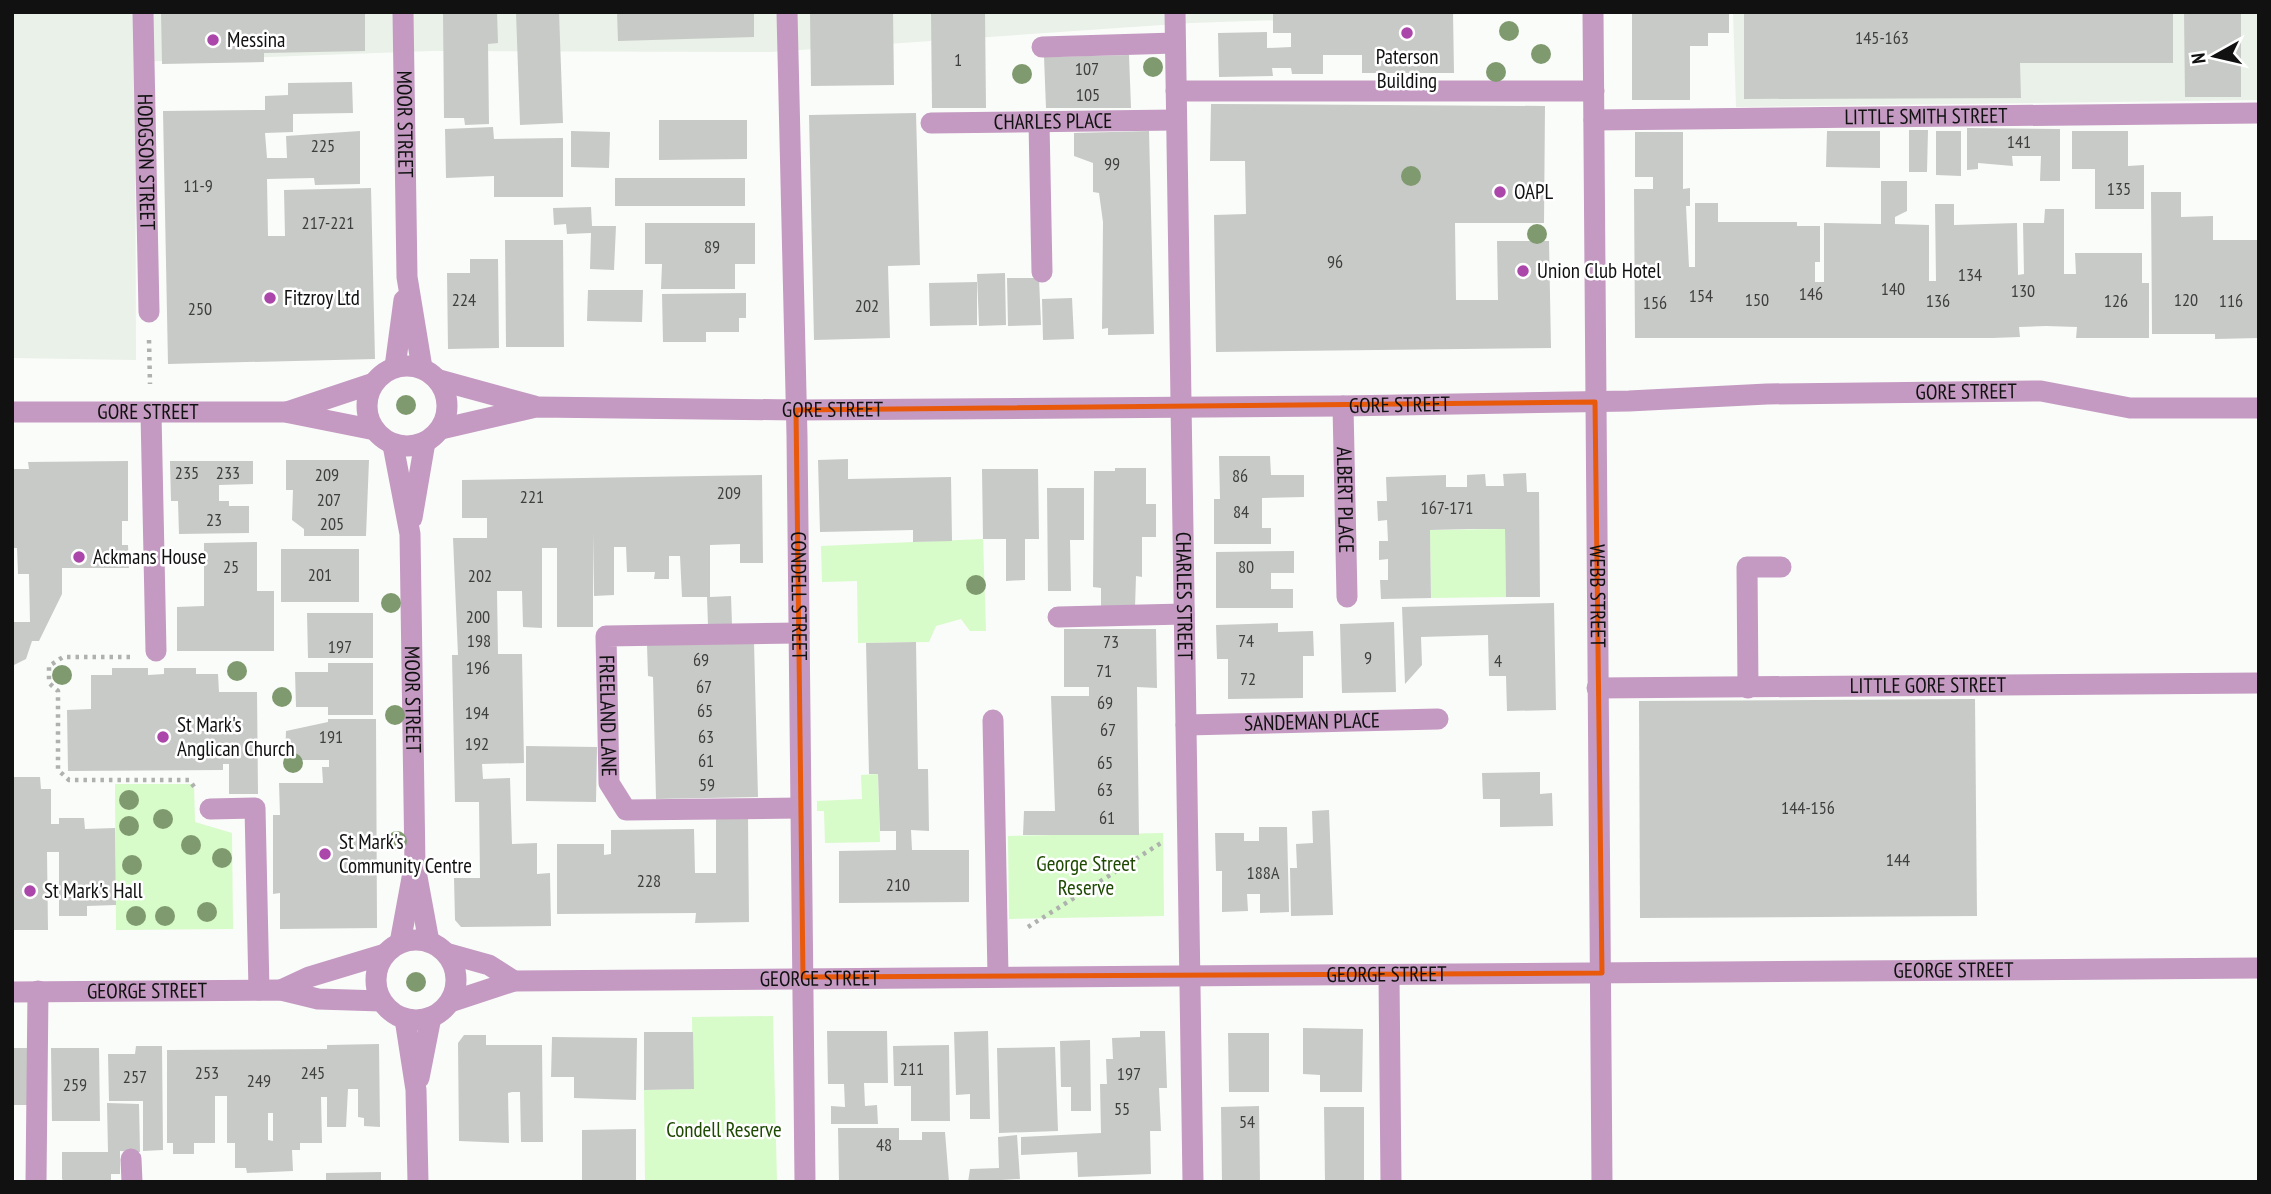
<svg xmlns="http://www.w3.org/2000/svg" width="2271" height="1194" viewBox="0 0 2271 1194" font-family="'PT Sans Narrow',sans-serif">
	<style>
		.built { fill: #eaf1e8 }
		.green { fill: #d7fbc9 }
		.building { fill: #c8cac7; fill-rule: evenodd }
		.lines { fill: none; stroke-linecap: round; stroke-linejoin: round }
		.path { stroke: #afb1af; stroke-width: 4.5; stroke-dasharray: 3.5 5; stroke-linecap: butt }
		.minor { stroke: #c49ac2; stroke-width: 21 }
		.tree { fill: #809a70 }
		.marked { fill: none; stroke: #e8590c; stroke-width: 5; stroke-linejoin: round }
		.poi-dot { fill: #ab46aa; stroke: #fff; stroke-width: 2.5 }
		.labels { text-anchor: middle; stroke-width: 5; stroke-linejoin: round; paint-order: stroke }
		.number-label { font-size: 18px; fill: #3e3f3e }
		.poi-label { font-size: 21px; fill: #101110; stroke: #fff; text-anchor: start }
		.street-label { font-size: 21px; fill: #101110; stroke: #fff }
		.park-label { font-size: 21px; fill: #1d4900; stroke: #fff }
	</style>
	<rect width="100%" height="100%" fill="#fafcf9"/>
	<g class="built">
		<path d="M12,12H1529L1191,23L771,52L431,51L135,62L136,360L12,358Z"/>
		<path d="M1733,12H2259V100L1736,107Z"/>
	</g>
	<g class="green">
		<path d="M1505,529L1506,597L1431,598L1430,530Z"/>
		<path d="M983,539L986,631H970L961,619L936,626L929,642L858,643L857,581L822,582L821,546Z"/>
		<path d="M878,774L880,842L825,843L824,811H817V801L862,799L861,775Z"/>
		<path d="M115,784H194L195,822L232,833L233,929L116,930Z"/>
		<path d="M1163,833L1164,916L1009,919L1008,836Z"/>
		<path d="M773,1016L777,1182H645L644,1090L693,1089L692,1017Z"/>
	</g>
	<g class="building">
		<path d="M161,12H365V51L264,53V62L162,64Z"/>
		<path d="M443,12H497L498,43L488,44L489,124L465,125L464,118H444Z"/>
		<path d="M516,12H559L563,123L520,125Z"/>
		<path d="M617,12H754V37L618,41Z"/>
		<path d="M810,12H893L894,85L811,86Z"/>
		<path d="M931,12H985L986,108H932Z"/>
		<path d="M1273,12H1453L1454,73H1362V55H1323V74H1292L1291,68H1272L1273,76L1219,77L1218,33L1267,32V48L1291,47V33H1273Z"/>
		<path d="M1632,12H1729V33H1708V46H1690V100H1632Z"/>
		<path d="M1744,12H2173V63H2020L2021,98L1744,99Z"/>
		<path d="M2184,12H2241V97H2185Z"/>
		<path d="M1129,55L1131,108H1046L1044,57Z"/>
		<path d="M352,82L353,113L293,114V132L265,133L267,158H287L286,136L360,131V184L315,185L314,178L267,179L268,236H285L284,190L371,188L375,359L168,364L163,111L265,110V96L288,95V83Z"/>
		<path d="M1211,104L1545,106L1544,223H1455L1456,300H1498L1497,241H1549L1551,348L1216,352L1214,215L1246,214L1245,161H1210Z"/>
		<path d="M916,113L920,265L888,266L890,338L814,340L809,115Z"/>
		<path d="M659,120H747V159L659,160Z"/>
		<path d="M493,127L494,139L563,138V197H494V176L446,178L445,129Z"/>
		<path d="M1967,128L2060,129V181H2040L2041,156H2012L2013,166L1978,163V169L1967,170Z"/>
		<path d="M1909,130H1928L1927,172H1909Z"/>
		<path d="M571,131L610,132L609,168L571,167Z"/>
		<path d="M1149,131L1154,334L1108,335V328L1102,329L1103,222L1099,193L1093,192V163L1074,156V133Z"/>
		<path d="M1827,131H1880V168L1826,167Z"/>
		<path d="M1936,131H1961V176L1936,175Z"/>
		<path d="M2072,131H2128V166L2144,165V209H2095V169H2072Z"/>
		<path d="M1635,132H1683V189L1690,188V206H1686L1689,267H1695V203H1718V222H1797V226H1820V262H1815V282H1824V223L1881,224V181H1907V211L1895,217V224L1929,225V281H1936L1935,204H1954V225L2017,223L2018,275L2024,274L2023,223H2044L2045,209H2064V274H2076L2075,253H2142V283H2149V338H2076L2077,327L2046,326L2019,327L2020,337L1992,338H1635L1634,189H1653V177H1635Z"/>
		<rect x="615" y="178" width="130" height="28"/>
		<path d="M2151,192H2181V217L2213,216V240H2259V338L2215,339V334H2152Z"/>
		<path d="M591,207L592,226H616L614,270L590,269L591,233L567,234L566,224L554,225L553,208Z"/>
		<path d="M645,223H755V264H735V289H661L662,264H645Z"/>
		<path d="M505,240H563L564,347H506Z"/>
		<path d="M470,259H498L499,348L448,349L447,273H470Z"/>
		<path d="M1005,273L1006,325L979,326L977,274Z"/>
		<path d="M1007,278H1039L1041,325L1008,326Z"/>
		<path d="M977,282V325L930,326L929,283Z"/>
		<path d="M588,290H643L642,322L587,321Z"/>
		<path d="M746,293V318H739V332H706V342H663L662,294Z"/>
		<path d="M1072,298L1074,339L1043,340L1042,299Z"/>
		<path d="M1219,456H1270L1271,475H1304V497L1262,498V528H1271V544H1214V499H1220Z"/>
		<path d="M848,459V479L951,477L952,541L913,542V530L820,532L818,460Z"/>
		<path d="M286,460H369L366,536H304V529L292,520L293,490H286Z"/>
		<path d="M128,461V521H122V545H128L129,568H62V594L39,641H32L26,659L12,666V622H30L29,574H18L17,548H12V469H29L28,462Z"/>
		<path d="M170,461H253V484L219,485V501H229V506H249V533L179,534L178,501H171Z"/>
		<path d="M1115,468H1146V504H1156V537H1142V577L1136,576L1135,608H1101V588L1093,587L1094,471H1115Z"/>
		<path d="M982,469H1038L1039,539H1025V580L1006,581V539H983Z"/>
		<path d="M1526,473L1527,492H1539L1540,597H1506L1505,529H1468L1430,530L1431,598L1381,599L1380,580H1388V559L1379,560V541H1388L1387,520L1378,521L1377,501H1387L1386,477L1446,475V487H1467V475L1485,474L1486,486H1504L1503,474Z"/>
		<path d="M762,475L763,563H740V544L710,545V597L731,596L732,625H708L707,597H682L680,556H669V579H654L655,572H627L626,547H614V595L594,596L593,533V627H557V548H542V628L523,627L522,591H497L498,654H522L524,763L482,764L483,779L510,778L512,844L537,843V874L550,873L551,926L461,927L455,920L454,878H480L479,802H455L452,655H458L453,538H487V518H462V480Z"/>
		<path d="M1047,488H1084V540H1070L1071,591H1048Z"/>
		<path d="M257,542V591H274V651H177V607L204,606V543Z"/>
		<rect x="281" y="549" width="78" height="53"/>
		<path d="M1294,551V573H1271V589H1293V608H1216V552Z"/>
		<path d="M1554,603L1556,710L1507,711L1506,676H1489L1488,635L1421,637L1422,665L1405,684L1402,607Z"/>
		<path d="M307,613H373V658H308Z"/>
		<path d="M1394,622L1396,692L1342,693L1340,624Z"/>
		<path d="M1278,623V632L1313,631L1314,656H1303V698L1228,699V659H1217L1216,625Z"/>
		<path d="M1064,629H1156L1157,688L1137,687L1139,835H1023L1024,811H1055L1051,696H1089V687H1064Z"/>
		<path d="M754,642L758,797L656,799L653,677L648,676L647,645Z"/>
		<path d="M916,642L918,769H928L929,831L911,830L912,850H969V902L839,903V851L896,850V831H880L878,774H869L866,643Z"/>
		<path d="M328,663H373V715H328V707H296L295,672H328Z"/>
		<path d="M112,668H148V675L164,674V668H196V674H218L219,692H257L258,794H229V764H223V770L68,771L67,710L91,709V675H112Z"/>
		<path d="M1975,699L1977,916L1640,918L1639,701Z"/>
		<path d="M328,719H376L377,928L280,929V893L273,894V815H280L279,783H323L322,767H329V760H285L286,731L328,722Z"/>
		<path d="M526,746L597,747L596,802L526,801Z"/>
		<path d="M1540,772V794L1552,793L1553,826L1500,827V799H1483L1482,773Z"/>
		<path d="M12,777H40L41,789H51V824H59V818H84L85,829L115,828L116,905L87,906V916H59V852H47L48,930H12Z"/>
		<path d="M1329,810L1333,915L1291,916L1290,868H1297L1296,844L1313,843L1312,811Z"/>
		<path d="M716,817H748L749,922L695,923L696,913L557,914V844H604V855L611,854V830L694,829L695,873H716Z"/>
		<path d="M1259,827H1287L1289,912L1260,913V894H1247L1248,911L1222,912V871H1216L1215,833H1244V841H1259Z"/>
		<path d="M1303,1028L1363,1029L1362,1092H1320V1075L1303,1074Z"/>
		<path d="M827,1031H887L888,1083H864L865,1106L877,1105L878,1124H831V1106L845,1107L844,1084H828Z"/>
		<path d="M988,1031L990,1119H970V1094L956,1095L954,1032Z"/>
		<path d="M1140,1031H1165L1167,1088H1159L1161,1131H1150L1151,1174L1078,1177L1077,1152L1021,1155V1137L1101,1133L1100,1084H1107L1106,1059H1113L1112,1038L1140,1037Z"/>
		<path d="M644,1032H693L694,1089L644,1090Z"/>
		<path d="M1228,1033H1269V1092H1229Z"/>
		<path d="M464,1035H486V1045H542L543,1142H521L520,1092H512L508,1093L509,1143L459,1141L458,1043Z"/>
		<path d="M552,1037L637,1038L636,1100L574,1098V1077H551Z"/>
		<path d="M1090,1040L1091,1111H1071V1087H1061L1060,1041Z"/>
		<path d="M379,1044L380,1127L364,1126V1118L358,1117V1089H348L346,1127H327V1097H321L322,1143H300V1150H292L293,1171L247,1173L246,1168H235V1143H227V1096H215V1143H194V1154H173V1143H167V1050L327,1049V1045ZM268,1113H273V1141L268,1140Z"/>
		<path d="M949,1045L950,1121H911V1086H894L893,1046Z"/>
		<path d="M136,1046H162L163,1150L143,1151V1101H109L108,1054H135Z"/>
		<path d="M1055,1047L1058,1131L999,1133L997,1048Z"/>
		<rect x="12" y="1048" width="18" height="57"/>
		<path d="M51,1048H99L100,1121H52Z"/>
		<path d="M107,1103L139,1104L140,1152L120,1151V1174H111V1182H65L62,1179V1152H108Z"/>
		<path d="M1259,1106L1260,1182H1222L1221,1107Z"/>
		<path d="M1324,1107H1364V1182H1325Z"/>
		<path d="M838,1128H899V1140H922V1132H945L949,1182H839Z"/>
		<path d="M636,1129V1182H582V1130Z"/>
		<path d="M1017,1135L1020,1179L968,1182L970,1169L999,1168L998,1137Z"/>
		<path d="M381,1172V1182H326V1173Z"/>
	</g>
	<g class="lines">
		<g class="path">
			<path d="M149,340L150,384"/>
			<path d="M130,657H63L49,666V683L58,691V770L69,780H189L195,788"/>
			<path d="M1028,927L1161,843"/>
		</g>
		<g class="minor">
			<path id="s1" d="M143,12L149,312"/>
			<path id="s2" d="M403,12L407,277L422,368"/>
			<path id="s3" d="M787,12L797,436L805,1182"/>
			<path id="s4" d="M1175,12L1193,1182"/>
			<path id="s5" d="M1593,12L1602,1182"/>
			<path d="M1042,47L1175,43"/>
			<path d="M1176,91H1594"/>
			<path id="s6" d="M1594,120L2259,113"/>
			<path d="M1039,122L1042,272"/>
			<path id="s7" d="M931,123L1176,120"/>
			<circle cx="407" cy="406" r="40"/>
			<path d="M395,367L404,300"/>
			<path d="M439,380L534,406"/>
			<path id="s8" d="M1343,406L1347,597"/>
			<path id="s9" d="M12,412H285L375,430"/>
			<path d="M287,412L374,383"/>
			<path d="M151,413L156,651"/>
			<path id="s10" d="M441,429L536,407L796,410L1343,406L1629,401L1767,394L2041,391L2130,408H2259"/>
			<path id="s11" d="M393,445L410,534L415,866L429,942"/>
			<path d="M412,518L425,442"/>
			<path d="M1058,617L1184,614"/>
			<path id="s12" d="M799,633L606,636L609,783L626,810L800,808"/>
			<path id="s13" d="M1597,688L2259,683"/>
			<path d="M1748,688L1747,567H1781"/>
			<path d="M993,720L998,975"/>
			<path id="s14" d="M1186,725L1438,719"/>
			<path d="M210,809L255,808L259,990"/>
			<circle cx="416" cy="980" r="40"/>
			<path d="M400,943L412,878"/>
			<path d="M446,953L489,965L514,981"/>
			<path d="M1389,975L1391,1182"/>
			<path d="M281,990L309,977L385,954"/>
			<path id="s15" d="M12,992L281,990L318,999L381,1001"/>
			<path id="s16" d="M450,1002L514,981L2259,968"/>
			<path d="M405,1019L416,1090L418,1182"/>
			<path d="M419,1078L431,1017"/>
			<path d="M131,1159L132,1182"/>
			<path d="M36,1182L38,991"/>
		</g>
	</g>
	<g class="tree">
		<circle cx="1509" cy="31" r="10"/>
		<circle cx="1541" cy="54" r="10"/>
		<circle cx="1153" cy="67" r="10"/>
		<circle cx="1496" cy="72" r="10"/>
		<circle cx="1022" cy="74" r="10"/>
		<circle cx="1411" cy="176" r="10"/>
		<circle cx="1537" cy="234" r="10"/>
		<circle cx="406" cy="405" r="10"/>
		<circle cx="976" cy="585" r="10"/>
		<circle cx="391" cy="603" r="10"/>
		<circle cx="237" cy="671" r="10"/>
		<circle cx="62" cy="675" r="10"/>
		<circle cx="282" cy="697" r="10"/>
		<circle cx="395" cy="715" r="10"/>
		<circle cx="293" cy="763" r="10"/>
		<circle cx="129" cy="800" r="10"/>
		<circle cx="163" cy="819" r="10"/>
		<circle cx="129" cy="826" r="10"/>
		<circle cx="397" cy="841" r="10"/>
		<circle cx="191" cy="845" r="10"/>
		<circle cx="222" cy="858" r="10"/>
		<circle cx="132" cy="865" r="10"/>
		<circle cx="207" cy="912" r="10"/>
		<circle cx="136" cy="916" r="10"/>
		<circle cx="165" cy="916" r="10"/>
		<circle cx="416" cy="982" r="10"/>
	</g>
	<path class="marked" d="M1595,402L1602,973L803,977L796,410Z"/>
	<g class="poi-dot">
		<circle cx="1407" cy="33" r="7"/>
		<circle cx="213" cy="40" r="7"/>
		<circle cx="1500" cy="192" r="7"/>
		<circle cx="1523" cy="271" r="7"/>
		<circle cx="270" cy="298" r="7"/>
		<circle cx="79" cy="557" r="7"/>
		<circle cx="163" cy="737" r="7"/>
		<circle cx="325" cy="854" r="7"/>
		<circle cx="30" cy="891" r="7"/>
	</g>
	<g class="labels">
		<g class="number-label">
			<text x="1882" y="44">145-163</text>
			<text x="958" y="66">1</text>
			<text x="1087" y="75">107</text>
			<text x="1088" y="101">105</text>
			<text x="2019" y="148">141</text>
			<text x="323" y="152">225</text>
			<text x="1112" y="170">99</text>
			<text x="198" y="192">11-9</text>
			<text x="2119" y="195">135</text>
			<text x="328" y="229">217-221</text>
			<text x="712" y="253">89</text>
			<text x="1335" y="268">96</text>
			<text x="1970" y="281">134</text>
			<text x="1893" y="295">140</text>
			<text x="2023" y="297">130</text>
			<text x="1811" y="300">146</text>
			<text x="1701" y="302">154</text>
			<text x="464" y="306">224</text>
			<text x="1757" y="306">150</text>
			<text x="2186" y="306">120</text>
			<text x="1938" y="307">136</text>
			<text x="2116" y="307">126</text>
			<text x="2231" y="307">116</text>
			<text x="1655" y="309">156</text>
			<text x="867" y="312">202</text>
			<text x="200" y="315">250</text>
			<text x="187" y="479">235</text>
			<text x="228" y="479">233</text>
			<text x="327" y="481">209</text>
			<text x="1240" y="482">86</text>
			<text x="729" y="499">209</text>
			<text x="532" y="503">221</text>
			<text x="329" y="506">207</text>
			<text x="1447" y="514">167-171</text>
			<text x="1241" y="518">84</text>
			<text x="214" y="526">23</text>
			<text x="332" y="530">205</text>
			<text x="231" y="573">25</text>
			<text x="1246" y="573">80</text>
			<text x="320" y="581">201</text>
			<text x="480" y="582">202</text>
			<text x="478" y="623">200</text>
			<text x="479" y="647">198</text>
			<text x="1246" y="647">74</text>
			<text x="1111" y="648">73</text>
			<text x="340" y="653">197</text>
			<text x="1368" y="664">9</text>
			<text x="701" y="666">69</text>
			<text x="1498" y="667">4</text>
			<text x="478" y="674">196</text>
			<text x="1104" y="677">71</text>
			<text x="1248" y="685">72</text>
			<text x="704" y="693">67</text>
			<text x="1105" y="709">69</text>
			<text x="705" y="717">65</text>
			<text x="477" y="719">194</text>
			<text x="1108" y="736">67</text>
			<text x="331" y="743">191</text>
			<text x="706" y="743">63</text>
			<text x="477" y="750">192</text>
			<text x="706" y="767">61</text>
			<text x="1105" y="769">65</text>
			<text x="707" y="791">59</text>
			<text x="1105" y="796">63</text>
			<text x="1808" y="814">144-156</text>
			<text x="1107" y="824">61</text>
			<text x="1898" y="866">144</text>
			<text x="1263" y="879">188A</text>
			<text x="649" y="887">228</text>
			<text x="898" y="891">210</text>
			<text x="912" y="1075">211</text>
			<text x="207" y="1079">253</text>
			<text x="313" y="1079">245</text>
			<text x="1129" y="1080">197</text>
			<text x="135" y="1083">257</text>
			<text x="259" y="1087">249</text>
			<text x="75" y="1091">259</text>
			<text x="1122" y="1115">55</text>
			<text x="1247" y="1128">54</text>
			<text x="884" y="1151">48</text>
		</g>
		<g class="poi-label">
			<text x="227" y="47">Messina</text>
			<text x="1407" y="64" text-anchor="middle">Paterson<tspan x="1407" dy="24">Building</tspan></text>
			<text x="1514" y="199">OAPL</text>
			<text x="1537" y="278">Union Club Hotel</text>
			<text x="284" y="305">Fitzroy Ltd</text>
			<text x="93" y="564">Ackmans House</text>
			<text x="177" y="732">St Mark's<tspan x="177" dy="24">Anglican Church</tspan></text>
			<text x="339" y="849">St Mark's<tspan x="339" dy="24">Community Centre</tspan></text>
			<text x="44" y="898">St Mark's Hall</text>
		</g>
		<g class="street-label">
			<text dy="7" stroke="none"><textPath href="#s6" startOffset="332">LITTLE SMITH STREET</textPath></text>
			<text dy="7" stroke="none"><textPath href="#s7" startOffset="122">CHARLES PLACE</textPath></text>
			<text dy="7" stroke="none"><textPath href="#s2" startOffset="112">MOOR STREET</textPath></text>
			<text dy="7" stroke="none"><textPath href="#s1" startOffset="150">HODGSON STREET</textPath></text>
			<text dy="7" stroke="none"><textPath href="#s10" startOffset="1528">GORE STREET</textPath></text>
			<text dy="7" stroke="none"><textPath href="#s10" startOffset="961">GORE STREET</textPath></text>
			<text dy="7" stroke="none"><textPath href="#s10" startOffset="394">GORE STREET</textPath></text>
			<text dy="7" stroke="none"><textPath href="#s9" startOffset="136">GORE STREET</textPath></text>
			<text dy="7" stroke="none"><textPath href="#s8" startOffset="94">ALBERT PLACE</textPath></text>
			<text dy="7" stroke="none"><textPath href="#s3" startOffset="584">CONDELL STREET</textPath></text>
			<text dy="7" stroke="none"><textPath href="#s4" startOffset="584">CHARLES STREET</textPath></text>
			<text dy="7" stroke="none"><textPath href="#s5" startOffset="584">WEBB STREET</textPath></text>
			<text dy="7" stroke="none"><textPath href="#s13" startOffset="331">LITTLE GORE STREET</textPath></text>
			<text dy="7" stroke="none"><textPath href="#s11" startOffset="256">MOOR STREET</textPath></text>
			<text dy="7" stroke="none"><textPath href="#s12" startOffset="273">FREELAND LANE</textPath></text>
			<text dy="7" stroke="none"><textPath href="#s14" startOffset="126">SANDEMAN PLACE</textPath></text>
			<text dy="7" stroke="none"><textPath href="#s16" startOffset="1507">GEORGE STREET</textPath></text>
			<text dy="7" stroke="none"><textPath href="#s16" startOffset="940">GEORGE STREET</textPath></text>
			<text dy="7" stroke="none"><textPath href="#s16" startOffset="373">GEORGE STREET</textPath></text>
			<text dy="7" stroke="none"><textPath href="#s15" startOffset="135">GEORGE STREET</textPath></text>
		</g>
		<g class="park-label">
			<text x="1086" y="871">George Street<tspan x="1086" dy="24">Reserve</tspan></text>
			<text x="724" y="1137">Condell Reserve</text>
		</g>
	</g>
	<rect width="2271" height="1194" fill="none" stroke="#101110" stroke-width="28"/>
	<g transform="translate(2215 56) rotate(262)" stroke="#ffffff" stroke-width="5" paint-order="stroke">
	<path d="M0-5L12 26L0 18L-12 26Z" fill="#101110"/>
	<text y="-10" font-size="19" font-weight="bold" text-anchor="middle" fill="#101110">N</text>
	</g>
</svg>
